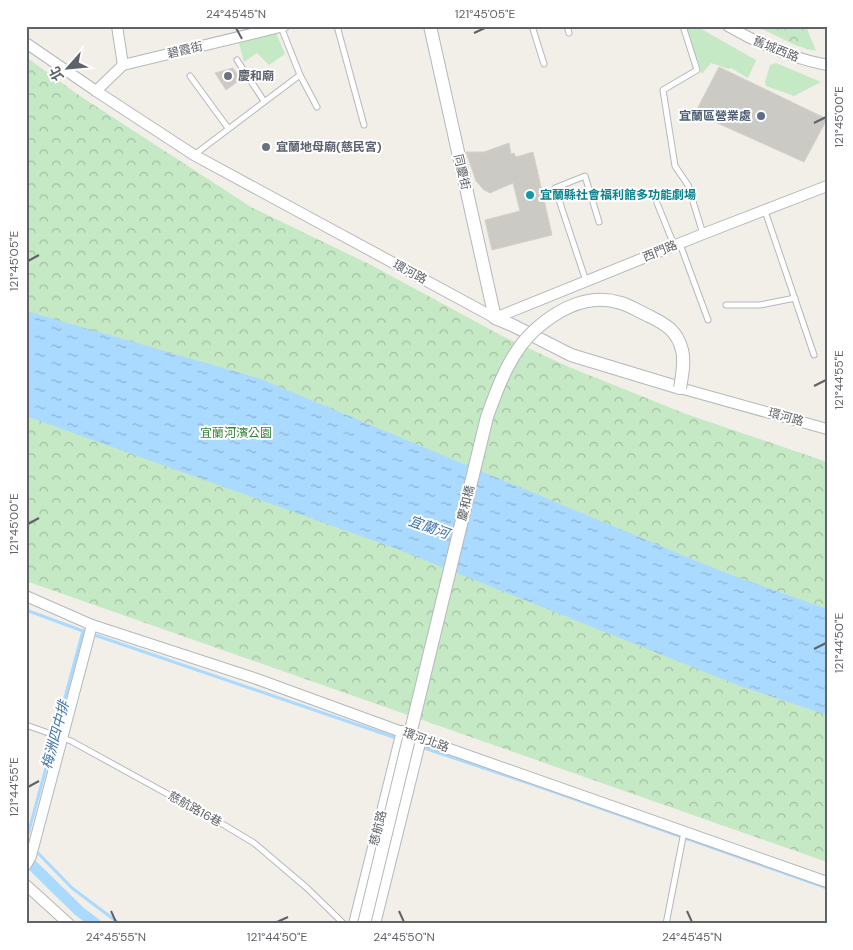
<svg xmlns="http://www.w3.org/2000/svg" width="853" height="950" viewBox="0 0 853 950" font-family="'DM Sans','Noto Sans TC',sans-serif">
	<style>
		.grass { fill: #c5e8c5 }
		.park { fill: url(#park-crowns) }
		.water { fill: url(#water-ripples) }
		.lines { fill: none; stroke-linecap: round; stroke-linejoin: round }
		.stream { stroke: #aadaff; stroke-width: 3 }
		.canal { stroke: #aadaff; stroke-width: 11 }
		.building { fill: #cccac5; stroke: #d6d1c6 }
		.service-casing { stroke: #b5b8bc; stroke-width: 7 }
		.minor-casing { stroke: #b5b8bc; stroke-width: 12 }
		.tertiary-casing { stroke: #b5b8bc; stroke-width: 14 }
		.service { stroke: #fff; stroke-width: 5 }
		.minor { stroke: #fff; stroke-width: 10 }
		.tertiary { stroke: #fff; stroke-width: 12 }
		.tertiary-bridge-casing { stroke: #b5b8bc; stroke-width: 14; stroke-linecap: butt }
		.tertiary-bridge { stroke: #fff; stroke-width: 12 }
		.ticks { fill: none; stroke: #5f6368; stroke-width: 2 }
		.worship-dot { fill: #6b7280; stroke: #fff; stroke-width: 2 }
		.service-dot { fill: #5c6f8a; stroke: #fff; stroke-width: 2 }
		.culture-dot { fill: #0f9aa8; stroke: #fff; stroke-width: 2 }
		.labels { text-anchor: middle; stroke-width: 4; stroke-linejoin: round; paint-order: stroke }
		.street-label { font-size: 12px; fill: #5f6368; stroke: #fff }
		.worship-label { font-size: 12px; font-weight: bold; fill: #5b616d; stroke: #fff; text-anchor: start }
		.service-label { font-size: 12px; font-weight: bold; fill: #4e5e75; stroke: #fff; text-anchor: end }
		.culture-label { font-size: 12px; font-weight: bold; fill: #0d838f; stroke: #fff; text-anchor: start }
		.park-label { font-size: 12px; fill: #348238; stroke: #fff }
		.water-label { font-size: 14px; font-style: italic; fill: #4174aa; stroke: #fff }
		.neatline { fill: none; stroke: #5f6368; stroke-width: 2 }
		.ticks-label { font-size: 12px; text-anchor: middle; fill: #5f6368 }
	</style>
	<defs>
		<pattern id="park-crowns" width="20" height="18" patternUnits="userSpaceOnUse" patternTransform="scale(1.25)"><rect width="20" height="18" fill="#c5e8c5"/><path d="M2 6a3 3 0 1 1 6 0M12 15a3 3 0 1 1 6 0" fill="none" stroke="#a3c0a4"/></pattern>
		<pattern id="water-ripples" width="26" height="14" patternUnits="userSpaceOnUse" patternTransform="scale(1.25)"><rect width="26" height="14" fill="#aadaff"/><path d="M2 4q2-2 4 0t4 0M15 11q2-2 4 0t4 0" fill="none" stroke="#8eb4d2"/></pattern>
	</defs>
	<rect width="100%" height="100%" fill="#f1efe8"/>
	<g class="grass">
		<path d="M686,26H696L756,60L748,78L731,68L729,69L711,63L702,74Z"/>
		<path d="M276,33L285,54L269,65L257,53L244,62L239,43Z"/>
		<path d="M776,63L821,82L794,96L766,86L765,82L770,65Z"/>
	</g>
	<g class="park">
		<path d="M756,26H806L816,51L797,46Z"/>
		<path d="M26,57L80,96L251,207L371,265L504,337L569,367L686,414L827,462V862L26,581Z"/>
	</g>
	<path class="water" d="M26,311L258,378L723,572L827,609V715L740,686L397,549L26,416Z"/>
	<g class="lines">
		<g class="stream">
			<path d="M26,610L83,631L399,739"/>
			<path d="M421,747L549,790L827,888"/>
			<path d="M27,838L83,631"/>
			<path d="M36,851L72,888L120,924"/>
		</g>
		<path class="canal" d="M26,859L79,911L96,924"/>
	</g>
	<g class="building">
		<path d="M719,67L827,119L804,162L695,113Z"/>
		<path d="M233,68L241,79L226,90L215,73Z"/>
		<path d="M509,143L511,154L514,153L516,157L533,152L552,235L492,250L485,220L520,211L513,183L490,193L484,190L476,181L466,152H484Z"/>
	</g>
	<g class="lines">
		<g class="service-casing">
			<g id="service">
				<path d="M337,26L364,125"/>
				<path d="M532,26L544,64"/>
				<path d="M567,26L569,33"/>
				<path d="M683,26L697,70L663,90L675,166L688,185L703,234"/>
				<path d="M281,27L300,75L317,107"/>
				<path d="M237,60L264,101"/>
				<path d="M190,76L228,128"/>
				<path d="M194,155L300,75"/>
				<path d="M657,203L674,245"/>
				<path d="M765,211L814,355"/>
				<path d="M680,244L708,320"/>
				<path d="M586,281L555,188L585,176L599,222"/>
				<path d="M726,305H760L795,298"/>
				<path d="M26,725L71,741L224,825L254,843L307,888L344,924"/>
				<path d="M666,924L684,832"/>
			</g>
		</g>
		<g class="minor-casing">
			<g id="minor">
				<path d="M117,26L123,65"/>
				<path d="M728,26C759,44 791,58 827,65"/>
				<path d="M26,43L96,91L194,155L495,318L703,234L827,186"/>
				<path d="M96,91L123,65L284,26"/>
				<path d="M680,388L827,429"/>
				<path d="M26,596L92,625L254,678L421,739L827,882"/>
				<path d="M26,865L31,856L92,625"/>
				<path d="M26,885L69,924"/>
				<path d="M354,924L402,731"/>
				<path d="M375,924L421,739"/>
			</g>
		</g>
		<g class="tertiary-casing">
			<path id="tertiary" d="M430,26L495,318L512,325L571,355L680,388"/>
		</g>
		<use href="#service" class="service"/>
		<use href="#minor" class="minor"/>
		<use href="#tertiary" class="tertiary"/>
		<g class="tertiary-bridge-casing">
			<path id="tertiary-bridge" d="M364,924L487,417C498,386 511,350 537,328C560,308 590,293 621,303C631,306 640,312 649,316C665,324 677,330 682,350C685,362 682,376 680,388"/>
		</g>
		<use href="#tertiary-bridge" class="tertiary-bridge"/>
	</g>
	<path class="ticks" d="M236,28L242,39M474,33L485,28M814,123L826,117M28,261L39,255M814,386L826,380M28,524L39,518M814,649L826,643M28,787L39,781M111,911L116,922M399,911L404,922M687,911L692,922M277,922L288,917"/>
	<g class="worship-dot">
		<circle cx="228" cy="76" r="5"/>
		<circle cx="266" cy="147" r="5"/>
	</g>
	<circle class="service-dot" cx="761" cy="116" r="5"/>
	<circle class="culture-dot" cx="530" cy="195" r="5"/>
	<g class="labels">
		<g class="street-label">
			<text transform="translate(776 49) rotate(22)" y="4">舊城西路</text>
			<text transform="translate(185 50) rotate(-13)" y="4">碧霞街</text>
			<text transform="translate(462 172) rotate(77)" y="4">同慶街</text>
			<text transform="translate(660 251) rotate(-22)" y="4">西門路</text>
			<text transform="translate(410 272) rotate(28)" y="4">環河路</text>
			<text transform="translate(786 417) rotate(16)" y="4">環河路</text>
			<text transform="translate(466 503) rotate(-76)" y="4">慶和橋</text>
			<text transform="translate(426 740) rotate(20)" y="4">環河北路</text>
			<text transform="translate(195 809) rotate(29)" y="4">慈航路16巷</text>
			<text transform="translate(378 828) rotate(-76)" y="4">慈航路</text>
		</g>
		<g class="worship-label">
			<text x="238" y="80">慶和廟</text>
			<text x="276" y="151">宜蘭地母廟(慈民宮)</text>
		</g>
		<g class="service-label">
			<text x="751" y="120">宜蘭區營業處</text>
		</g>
		<g class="culture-label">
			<text x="540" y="199">宜蘭縣社會福利館多功能劇場</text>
		</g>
		<g class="park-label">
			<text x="236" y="437">宜蘭河濱公園</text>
		</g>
		<g class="water-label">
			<text transform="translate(429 527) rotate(20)" y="5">宜蘭河</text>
			<text transform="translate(55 735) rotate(-75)" y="5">梅洲四中排</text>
		</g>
	</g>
	<rect width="853" height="950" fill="none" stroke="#ffffff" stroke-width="55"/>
	<g transform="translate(68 68) rotate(243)" stroke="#ffffff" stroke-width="4" paint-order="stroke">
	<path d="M0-4L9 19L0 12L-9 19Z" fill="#5f6368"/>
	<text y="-8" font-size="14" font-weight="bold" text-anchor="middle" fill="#5f6368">北</text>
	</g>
	<rect x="28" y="28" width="798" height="894" class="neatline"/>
	<g class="ticks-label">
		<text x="236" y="18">24°45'45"N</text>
		<text x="485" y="18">121°45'05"E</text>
		<text transform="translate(839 117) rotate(-90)" y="4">121°45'00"E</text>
		<text transform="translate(14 261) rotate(-90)" y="4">121°45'05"E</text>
		<text transform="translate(839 380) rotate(-90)" y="4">121°44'55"E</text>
		<text transform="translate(14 524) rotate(-90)" y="4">121°45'00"E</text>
		<text transform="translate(839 643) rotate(-90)" y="4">121°44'50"E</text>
		<text transform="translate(14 787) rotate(-90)" y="4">121°44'55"E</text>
		<text x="116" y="941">24°45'55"N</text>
		<text x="277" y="941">121°44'50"E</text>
		<text x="404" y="941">24°45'50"N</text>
		<text x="692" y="941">24°45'45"N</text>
	</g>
</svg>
